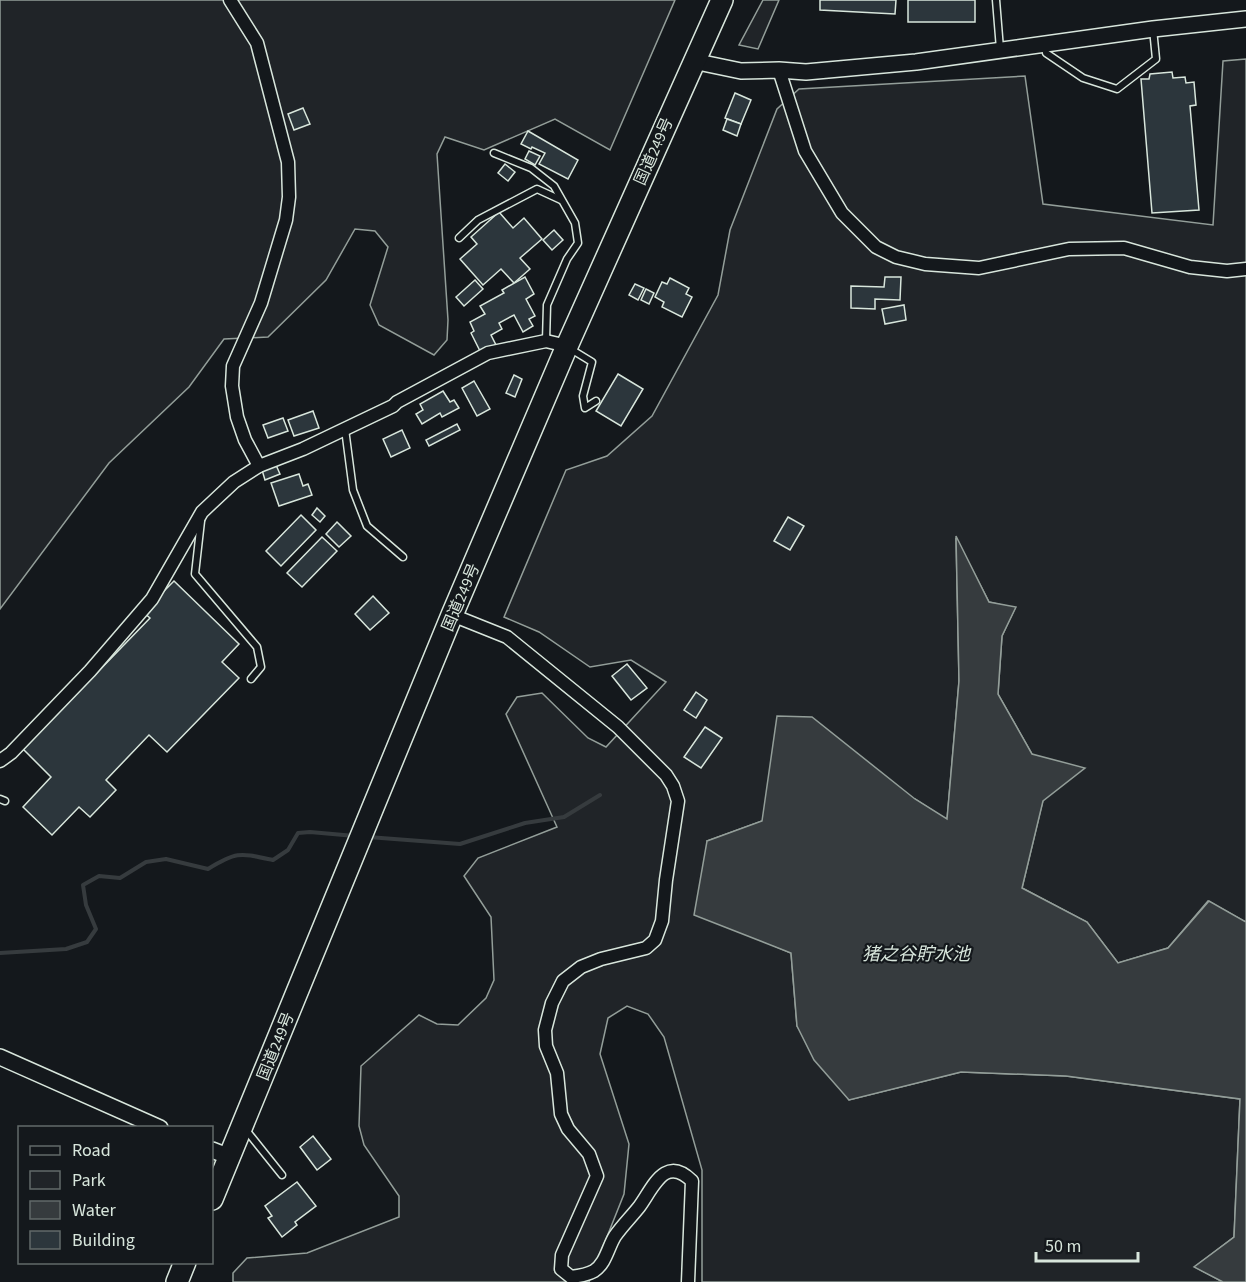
<svg xmlns="http://www.w3.org/2000/svg" width="1246" height="1282" viewBox="0 0 1246 1282" font-family="'Source Sans 3','Noto Sans JP',sans-serif">
	<style>
		.green { fill: #202428; stroke: #939e99; stroke-width: 1.5 }
		.water { fill: #363b3e; stroke: #939e99; stroke-width: 1.5 }
		.lines { fill: none; stroke-linecap: round; stroke-linejoin: round }
		.stream { stroke: #363b3e; stroke-width: 4 }
		.building { fill: #2c363c; stroke: #d8e6dc; stroke-width: 1.5 }
		.service-casing { stroke: #d8e6dc; stroke-width: 9 }
		.minor-casing { stroke: #d8e6dc; stroke-width: 15 }
		.tertiary-casing { stroke: #d8e6dc; stroke-width: 18 }
		.trunk-casing { stroke: #d8e6dc; stroke-width: 24 }
		.service { stroke: #14181c; stroke-width: 6 }
		.minor { stroke: #14181c; stroke-width: 12 }
		.tertiary { stroke: #14181c; stroke-width: 15 }
		.trunk { stroke: #14181c; stroke-width: 21 }
		.labels { text-anchor: middle; stroke-width: 4.5; stroke-linejoin: round; paint-order: stroke }
		.street-label { font-size: 16px; fill: #d8e6dc; stroke: #14181c }
		.water-label { font-size: 18px; font-style: italic; fill: #d8e6dc; stroke: #14181c }
	</style>
	<rect width="100%" height="100%" fill="#14181c"/>
	<g class="green">
		<path d="M0,0H675L610,150L555,119L484,150L445,137L437,154L448,320L447,340L434,355L379,325L370,305L388,247L375,231L355,229L326,280L268,337L224,339L189,387L109,463L0,609Z"/>
		<path d="M763,0H779L758,49L739,45Z"/>
		<path d="M1246,59V922L1208,901L1168,948L1118,963L1087,922L1022,888L1043,800L1032,754L998,694L1002,636L1015,608L989,602L956,538L959,681L947,820L915,799L762,821L707,841L749,935L791,953L797,1026L849,1100L961,1072L1066,1076L1240,1099L1234,1237L1195,1267L1223,1282H702V1170L664,1037L648,1014L627,1006L608,1018L600,1054L629,1144L624,1194L589,1282H233V1273L247,1258L307,1253L399,1217V1196L364,1145L359,1126L361,1066L419,1015L437,1024L458,1025L486,998L494,980L491,917L464,876L478,858L557,827L506,714L517,697L542,693L588,738L606,747L666,682L631,660L590,667L539,632L504,617L566,470L607,456L652,416L718,295L730,230L777,109L799,89L1025,76L1043,204L1213,225L1223,61Z"/>
	</g>
	<path class="water" d="M956,536L989,602L1016,607L1002,636L998,694L1032,754L1085,768L1043,801L1022,888L1087,922L1118,963L1168,948L1209,901L1246,922V1282H1223L1194,1267L1234,1237L1240,1099L1066,1076L961,1072L849,1100L814,1060L797,1026L791,953L694,915L707,841L762,821L777,716L812,717L915,799L947,819L959,681Z"/>
	<g class="lines">
		<g class="stream">
			<path d="M368,837L460,844L525,823L564,817L600,795"/>
			<path d="M0,953L66,949L87,942L96,929L86,905L83,885L99,876L120,878L146,862L166,859L208,869C237,851 240,853 273,860L288,850L298,833L310,832L355,836"/>
		</g>
	</g>
	<g class="building">
		<path d="M820,0H896L895,14L820,10Z"/>
		<rect x="908" y="0" width="67" height="22"/>
		<path d="M1172,72L1173,78L1185,77L1186,83L1194,82L1196,105L1190,106L1199,210L1152,213L1141,79H1149L1150,74Z"/>
		<path d="M735,93L751,100L741,124L725,118Z"/>
		<path d="M303,108L310,124L294,130L288,114Z"/>
		<path d="M727,119L741,124L737,136L723,130Z"/>
		<path d="M528,131L578,160L568,179L539,164L545,153L532,147L531,149L521,144Z"/>
		<path d="M529,151L540,156L535,165L525,159Z"/>
		<path d="M505,164L515,172L508,181L498,173Z"/>
		<path d="M499,212L513,228L524,218L542,239L520,258L530,269L514,283L501,269L483,285L460,259L477,244L471,237Z"/>
		<path d="M554,230L563,240L552,250L543,240Z"/>
		<path d="M525,277L534,294L526,299L535,316L529,319L533,326L523,332L514,315L499,323L502,329L491,335L497,347L482,355L471,333L474,331L470,322L485,314L480,306L504,293L502,290Z"/>
		<path d="M885,277H901L900,300L875,299V309L851,308V286L884,287Z"/>
		<path d="M670,278L689,288L686,294L692,297L682,317L662,307L664,302L655,297L662,282L667,284Z"/>
		<path d="M475,280L483,289L464,306L456,297Z"/>
		<path d="M635,284L644,288L638,300L629,295Z"/>
		<path d="M646,289L654,293L649,304L641,300Z"/>
		<path d="M904,305L906,320L885,324L882,309Z"/>
		<path d="M618,374L643,389L621,426L596,411Z"/>
		<path d="M514,375L522,379L515,397L506,393Z"/>
		<path d="M474,381L490,409L477,416L462,388Z"/>
		<path d="M443,391L450,402L454,400L459,408L442,417L440,413L422,424L416,414L423,410L420,404Z"/>
		<path d="M313,411L319,428L294,436L288,420Z"/>
		<path d="M283,418L288,431L268,438L263,425Z"/>
		<path d="M457,424L460,430L429,446L426,440Z"/>
		<path d="M402,430L410,448L391,457L383,439Z"/>
		<path d="M276,465L280,474L265,480L262,470Z"/>
		<path d="M299,474L303,486L308,484L312,495L279,506L271,483Z"/>
		<path d="M317,508L325,516L320,522L312,515Z"/>
		<path d="M301,515L316,530L281,566L266,551Z"/>
		<path d="M788,517L804,526L790,550L774,541Z"/>
		<path d="M337,522L351,536L339,547L326,534Z"/>
		<path d="M322,537L337,551L302,587L287,573Z"/>
		<path d="M174,581L239,644L222,662L239,678L167,752L149,735L106,780L116,790L90,817L79,807L52,835L23,807L51,777L23,749L150,618L143,612Z"/>
		<path d="M373,596L389,613L370,630L355,614Z"/>
		<path d="M627,664L647,688L631,700L612,676Z"/>
		<path d="M696,692L707,700L696,718L684,710Z"/>
		<path d="M705,727L722,738L701,768L684,757Z"/>
		<path d="M313,1136L331,1159L317,1170L300,1147Z"/>
		<path d="M297,1182L316,1206L295,1222L297,1225L282,1237L268,1218L272,1216L265,1206Z"/>
	</g>
	<g class="lines">
		<g class="service-casing">
			<g id="service">
				<path d="M996,0L1000,49"/>
				<path d="M1045,45L1046,53L1083,78L1117,89L1156,59L1153,29"/>
				<path d="M494,153L531,168L554,186L575,223L578,243L567,259L547,305L546,341"/>
				<path d="M459,238L478,220L537,189L561,200"/>
				<path d="M569,348L592,362L583,396L585,408L596,401"/>
				<path d="M345,429L353,490L367,526L403,557"/>
				<path d="M201,521L195,574L257,647L261,667L251,679"/>
				<path d="M0,799L5,801"/>
				<path d="M246,1130L282,1175"/>
			</g>
		</g>
		<g class="minor-casing">
			<g id="minor">
				<path d="M230,0L257,43L288,162L289,197L286,220L261,303L233,366L232,386L237,417L245,440L259,466"/>
				<path d="M779,70L805,151L842,213L876,247L896,257L925,264L979,268L1069,249L1124,248L1190,267L1227,271L1246,269"/>
				<path d="M452,615L507,637L618,727L666,775L673,786L678,801L666,880L662,921L655,940L646,948L601,959L581,967L563,981L552,1003L545,1030L546,1046L557,1073L561,1114L568,1129L589,1154L597,1176L562,1255L561,1269L571,1277C579,1276 587,1275 594,1271C606,1263 608,1247 615,1236C622,1226 631,1217 639,1207C653,1188 665,1154 692,1181L688,1282"/>
				<path d="M0,761L11,753L90,671L152,599L202,512L234,482L259,466L303,449L393,406L397,402L488,353L546,341L567,346"/>
			</g>
		</g>
		<g class="tertiary-casing">
			<g id="tertiary">
				<path d="M693,61L741,71L779,70L806,72L916,62L1153,29L1246,19"/>
				<path d="M0,1057L160,1128"/>
				<path d="M212,1150L230,1157"/>
			</g>
		</g>
		<g class="trunk-casing">
			<g id="trunk">
				<path d="M212,1199L452,615L567,346L722,0"/>
				<path d="M177,1282L185,1262"/>
			</g>
		</g>
		<use href="#service" class="service"/>
		<use href="#minor" class="minor"/>
		<use href="#tertiary" class="tertiary"/>
		<use href="#trunk" class="trunk"/>
	</g>
	<g class="labels">
		<g class="street-label">
			<text transform="translate(653 151) rotate(-66)" y="6">国道249号</text>
			<text transform="translate(460 597) rotate(-67)" y="6">国道249号</text>
			<text transform="translate(275 1046) rotate(-68)" y="6">国道249号</text>
		</g>
		<g class="water-label">
			<text x="916" y="960">猪之谷貯水池</text>
		</g>
	</g>
	<rect x="18" y="1126" width="195" height="138" fill="#14181c" stroke="#626a69" stroke-width="1.5"/>
	<rect x="30" y="1146" width="30" height="9" fill="#14181c" stroke="#626a69" stroke-width="1.5"/>
	<text x="72" y="1156" font-size="18" fill="#d8e6dc">Road</text>
	<rect x="30" y="1171" width="30" height="18" fill="#202428" stroke="#626a69" stroke-width="1.5"/>
	<text x="72" y="1186" font-size="18" fill="#d8e6dc">Park</text>
	<rect x="30" y="1201" width="30" height="18" fill="#363b3e" stroke="#626a69" stroke-width="1.5"/>
	<text x="72" y="1216" font-size="18" fill="#d8e6dc">Water</text>
	<rect x="30" y="1231" width="30" height="18" fill="#2c363c" stroke="#626a69" stroke-width="1.5"/>
	<text x="72" y="1246" font-size="18" fill="#d8e6dc">Building</text>
	<path d="M1036 1252v9h102v-9" fill="none" stroke="#d8e6dc" stroke-width="3"/>
	<text x="1045" y="1252" font-size="18" fill="#d8e6dc" stroke="#14181c" stroke-width="4.5" paint-order="stroke">50 m</text>
</svg>
